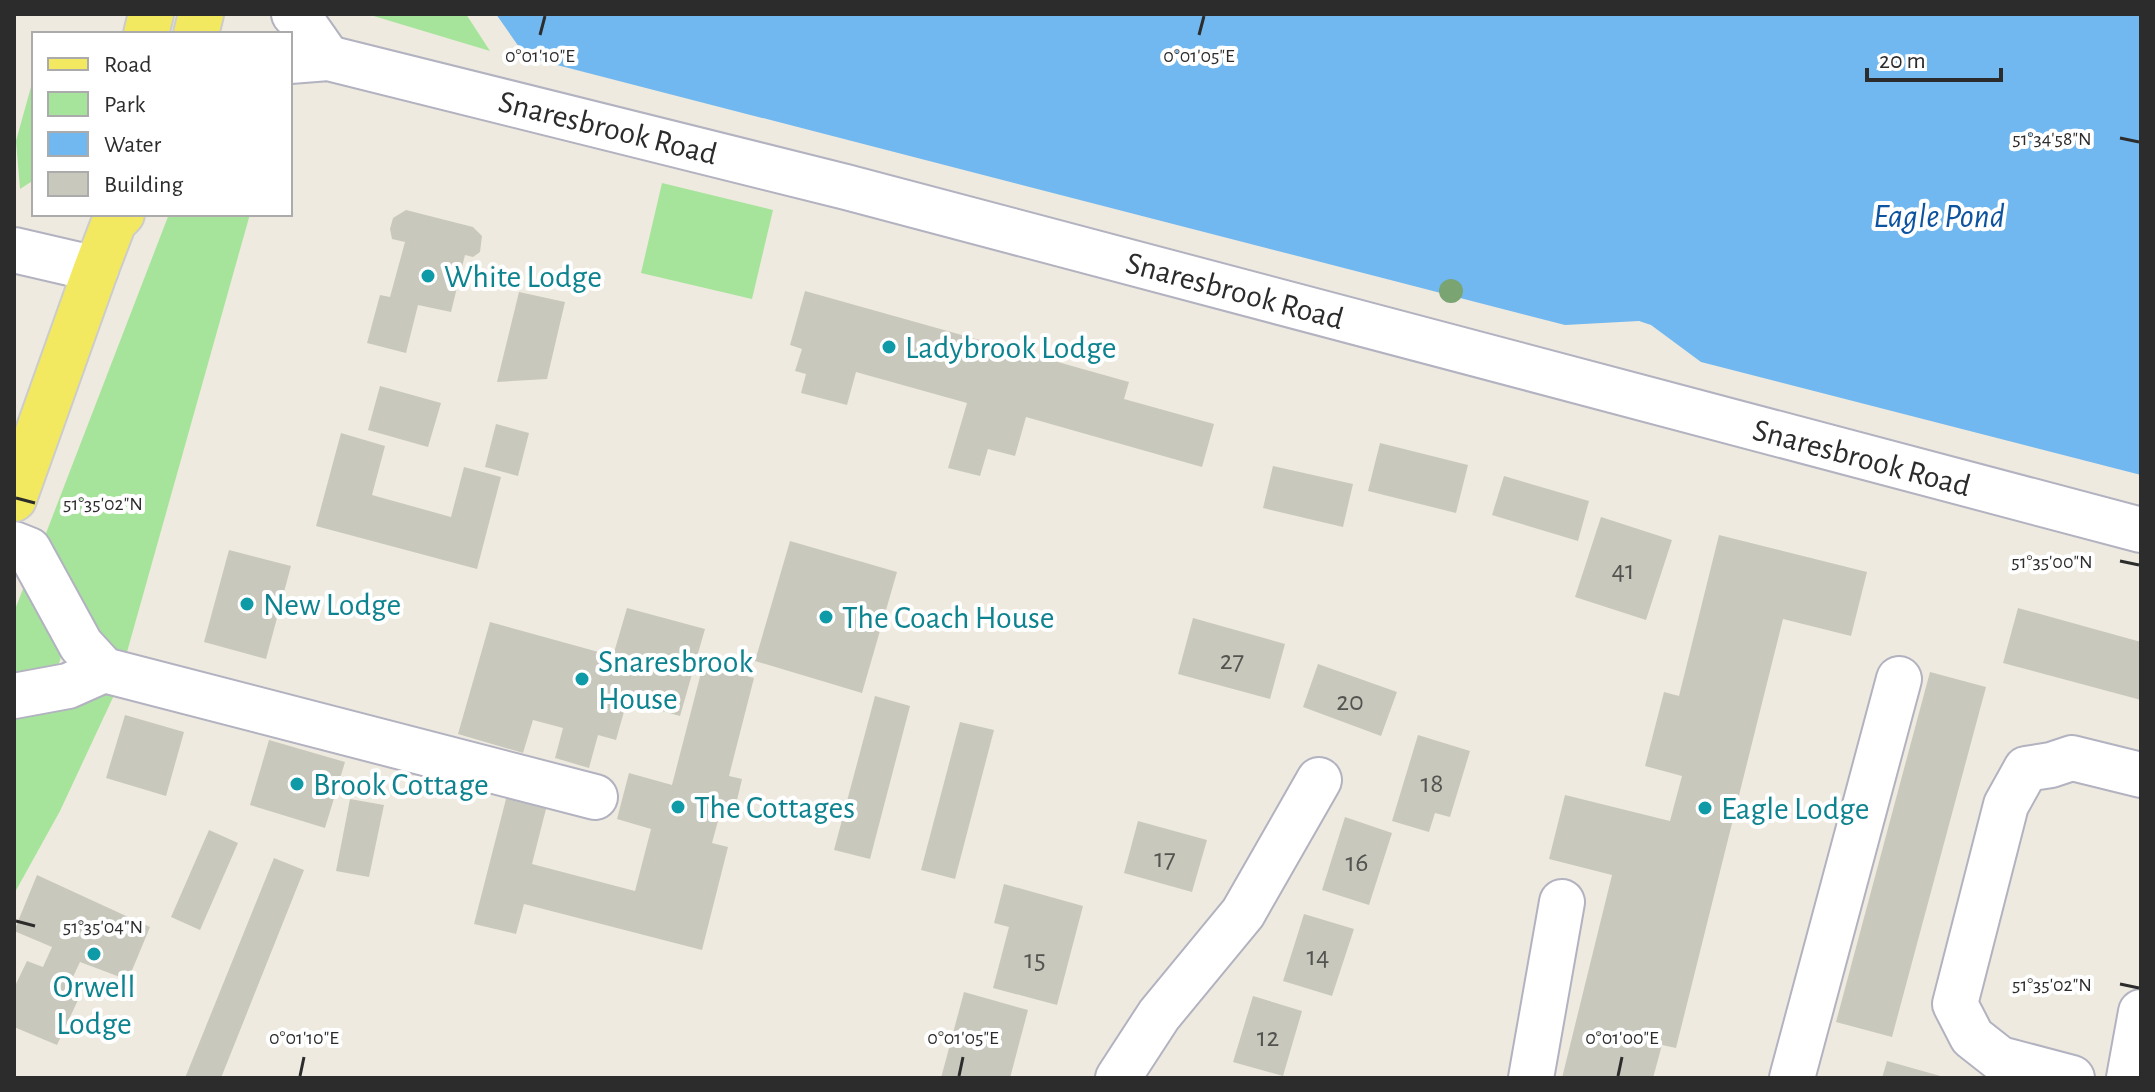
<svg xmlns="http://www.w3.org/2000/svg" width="2155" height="1092" viewBox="0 0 2155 1092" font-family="'Alegreya Sans',sans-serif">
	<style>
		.green { fill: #a7e49b }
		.water { fill: #72b8f0 }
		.building { fill: #c9c8bd }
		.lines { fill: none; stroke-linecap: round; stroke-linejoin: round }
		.minor-casing { stroke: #b2b2c0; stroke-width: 48 }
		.major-casing { stroke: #ccc; stroke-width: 48 }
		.minor { stroke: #fff; stroke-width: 44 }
		.major { stroke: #f2e960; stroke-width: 44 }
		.tree { fill: #7ba473 }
		.ticks { fill: none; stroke: #2c2c2c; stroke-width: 3 }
		.culture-dot { fill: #0f9aa8; stroke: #fff; stroke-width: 3 }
		.labels { text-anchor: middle; stroke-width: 8; stroke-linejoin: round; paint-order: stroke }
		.number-label { font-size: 28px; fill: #535350 }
		.street-label { font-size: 32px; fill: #2c2c2c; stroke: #fff }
		.culture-label { font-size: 32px; fill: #0d838f; stroke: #fff; text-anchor: start }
		.water-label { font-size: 34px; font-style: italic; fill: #0d53a0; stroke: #fff }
		.ticks-label { font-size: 20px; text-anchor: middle; fill: #2c2c2c; stroke: #fff; stroke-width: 8; stroke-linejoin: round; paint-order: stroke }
	</style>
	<rect width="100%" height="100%" fill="#eeeadf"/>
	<g class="green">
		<path d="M367,14H466L490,51Z"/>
		<path d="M34,76V180L20,189L16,141Z"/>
		<path d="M662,183L773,210L752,299L641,273Z"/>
		<path d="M169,214H250L127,652L105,646L43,541Z"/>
		<path d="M28,576C43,604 85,658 44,678C35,683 24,684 14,687V612Z"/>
		<path d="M116,691L60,811L14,894V709Z"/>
	</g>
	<path class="water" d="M496,14H2141V475L1701,362L1651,325L1639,321L1565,325L526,57Z"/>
	<g class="building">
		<path d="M406,210L473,227L482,236L480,252L473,257L465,255L451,312L418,305L406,353L367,343L380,295L390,297L405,242L392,239L390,229L393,218Z"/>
		<path d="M805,291L1129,382L1124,399L1214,424L1202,467L1026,417L1015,456L988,449L980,476L948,468L967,403L856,372L847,405L801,393L806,374L795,371L802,349L790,345Z"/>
		<path d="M519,292L565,302L547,379L497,382Z"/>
		<path d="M380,386L441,403L428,447L368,430Z"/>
		<path d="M496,424L529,433L518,476L485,467Z"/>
		<path d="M341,433L385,446L372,495L451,517L464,467L501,477L477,569L316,526Z"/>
		<path d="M1380,443L1468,465L1456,513L1368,491Z"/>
		<path d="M1273,466L1353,484L1343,527L1263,508Z"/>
		<path d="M1504,476L1589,501L1578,541L1492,515Z"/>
		<path d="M1601,517L1672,540L1646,620L1575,597Z"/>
		<path d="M1719,535L1867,572L1851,636L1783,619L1676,1048L1662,1045L1653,1078H1562L1612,875L1549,859L1565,795L1670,821L1682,776L1645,766L1664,692L1679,696Z"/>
		<path d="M790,541L897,572L862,693L755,661Z"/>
		<path d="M229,550L291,566L266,659L204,642Z"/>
		<path d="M627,608L705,629L680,716L627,701L616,740L598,735L589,768L555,758L563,728L533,720L523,753L458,734L490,622L613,656Z"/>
		<path d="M2018,608L2141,642V700L2003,663Z"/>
		<path d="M1193,618L1285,644L1270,699L1178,674Z"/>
		<path d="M1318,664L1397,692L1381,736L1303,707Z"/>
		<path d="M703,665L754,678L729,776L742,779L734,813L721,810L712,843L728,847L702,950L524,904L516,934L474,924L507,795L547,805L532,864L635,891L651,829L617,819L629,773L672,785Z"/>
		<path d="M1930,672L1986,687L1892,1037L1836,1022Z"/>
		<path d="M875,696L910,706L870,859L834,850Z"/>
		<path d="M125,715L184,732L166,796L106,778Z"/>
		<path d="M960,722L994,730L955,879L921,870Z"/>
		<path d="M1418,735L1470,751L1450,817L1435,813L1429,832L1392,821Z"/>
		<path d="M269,740L345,762L325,828L250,805Z"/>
		<path d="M350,799L384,805L369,877L336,871Z"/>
		<path d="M1345,817L1392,833L1369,905L1322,890Z"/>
		<path d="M1138,821L1207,840L1192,892L1124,873Z"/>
		<path d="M209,830L238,843L200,930L171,917Z"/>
		<path d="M274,858L304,870L221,1078H185Z"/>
		<path d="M37,875L150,927L128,980L80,962L72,979L85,985L57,1045L14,1027V988L27,961L43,967L52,947L14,931Z"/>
		<path d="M1004,884L1083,906L1057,1005L993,988L1009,927L994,923Z"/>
		<path d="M1304,914L1354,929L1332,996L1283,981Z"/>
		<path d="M964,992L1028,1010L1010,1078H941Z"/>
		<path d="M1253,996L1302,1011L1283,1076L1233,1062Z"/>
		<path d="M1887,1061L1944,1077V1078H1882Z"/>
	</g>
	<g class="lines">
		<g class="minor-casing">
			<g id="minor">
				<path d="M294,14L300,18L328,58"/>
				<path d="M290,61L328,58L846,187L2141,530"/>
				<path d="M14,250L96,269"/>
				<path d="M14,544L29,550L81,645L104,670L595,797"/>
				<path d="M14,696L68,686L104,670"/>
				<path d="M1118,1078L1159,1015L1243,913L1319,780"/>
				<path d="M1531,1078L1562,902"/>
				<path d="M1792,1078L1899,679"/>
				<path d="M2072,1078L2000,1059L1972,1037L1955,1004L2006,805L2026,769L2051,765L2072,758L2141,775"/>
				<path d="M2129,1078L2141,1012"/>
			</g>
		</g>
		<g class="major-casing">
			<g id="major">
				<path d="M146,34L151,14"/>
				<path d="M196,34L201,14"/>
				<path d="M14,499L96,269L114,222L122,214"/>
			</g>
		</g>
		<use href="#minor" class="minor"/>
		<use href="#major" class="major"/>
	</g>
	<circle class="tree" cx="1451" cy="291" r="12"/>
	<path class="ticks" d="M540,35L545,16M1199,35L1204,16M2120,138L2139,142M16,498L35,503M2120,561L2139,565M16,921L35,926M2120,984L2139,988M300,1076L304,1057M959,1076L963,1057M1618,1076L1622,1057"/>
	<g class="culture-dot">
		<circle cx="428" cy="276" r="8"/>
		<circle cx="889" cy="347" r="8"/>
		<circle cx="247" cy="604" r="8"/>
		<circle cx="826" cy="617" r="8"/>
		<circle cx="582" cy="679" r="8"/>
		<circle cx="297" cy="784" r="8"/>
		<circle cx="678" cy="807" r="8"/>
		<circle cx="1705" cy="808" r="8"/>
		<circle cx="94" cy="954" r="8"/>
	</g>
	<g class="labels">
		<g class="number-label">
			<text x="1623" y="579">41</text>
			<text x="1232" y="669">27</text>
			<text x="1350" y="710">20</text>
			<text x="1432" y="792">18</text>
			<text x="1165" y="867">17</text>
			<text x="1357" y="871">16</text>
			<text x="1318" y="965">14</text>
			<text x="1035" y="968">15</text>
			<text x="1268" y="1046">12</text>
		</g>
		<g class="street-label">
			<text transform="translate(608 127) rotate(14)" y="11">Snaresbrook Road</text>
			<text transform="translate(1235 290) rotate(15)" y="11">Snaresbrook Road</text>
			<text transform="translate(1862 457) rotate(15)" y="11">Snaresbrook Road</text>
		</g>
		<g class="culture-label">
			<text x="444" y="287">White Lodge</text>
			<text x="905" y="358">Ladybrook Lodge</text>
			<text x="263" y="615">New Lodge</text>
			<text x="842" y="628">The Coach House</text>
			<text x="598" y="672">Snaresbrook<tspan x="598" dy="37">House</tspan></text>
			<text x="313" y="795">Brook Cottage</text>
			<text x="694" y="818">The Cottages</text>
			<text x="1721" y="819">Eagle Lodge</text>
			<text x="94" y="997" text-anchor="middle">Orwell<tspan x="94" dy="37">Lodge</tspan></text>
		</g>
		<g class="water-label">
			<text x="1939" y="227">Eagle Pond</text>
		</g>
	</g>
	<g class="ticks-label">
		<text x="540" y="62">0°01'10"E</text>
		<text x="1199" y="62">0°01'05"E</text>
		<text x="2052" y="145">51°34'58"N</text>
		<text x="103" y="510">51°35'02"N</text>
		<text x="2052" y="568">51°35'00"N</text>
		<text x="103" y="933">51°35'04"N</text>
		<text x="2052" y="991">51°35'02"N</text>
		<text x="304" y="1044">0°01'10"E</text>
		<text x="963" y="1044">0°01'05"E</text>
		<text x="1622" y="1044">0°01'00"E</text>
	</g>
	<rect width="2155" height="1092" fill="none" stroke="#2c2c2c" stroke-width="32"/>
	<rect x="32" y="32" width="260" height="184" fill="#ffffff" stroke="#ababab" stroke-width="2"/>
	<rect x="48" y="58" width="40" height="12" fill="#f2e960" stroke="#ababab" stroke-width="2"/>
	<text x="104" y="72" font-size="24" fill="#2c2c2c">Road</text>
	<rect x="48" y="92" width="40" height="24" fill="#a7e49b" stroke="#ababab" stroke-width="2"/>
	<text x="104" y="112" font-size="24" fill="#2c2c2c">Park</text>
	<rect x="48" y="132" width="40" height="24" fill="#72b8f0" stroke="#ababab" stroke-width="2"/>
	<text x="104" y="152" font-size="24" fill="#2c2c2c">Water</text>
	<rect x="48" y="172" width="40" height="24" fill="#c9c8bd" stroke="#ababab" stroke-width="2"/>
	<text x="104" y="192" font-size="24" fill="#2c2c2c">Building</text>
	<path d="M1867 68v12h134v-12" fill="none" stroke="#2c2c2c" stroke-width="4"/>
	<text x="1879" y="68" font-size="24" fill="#2c2c2c" stroke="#ffffff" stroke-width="6" paint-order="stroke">20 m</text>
</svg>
